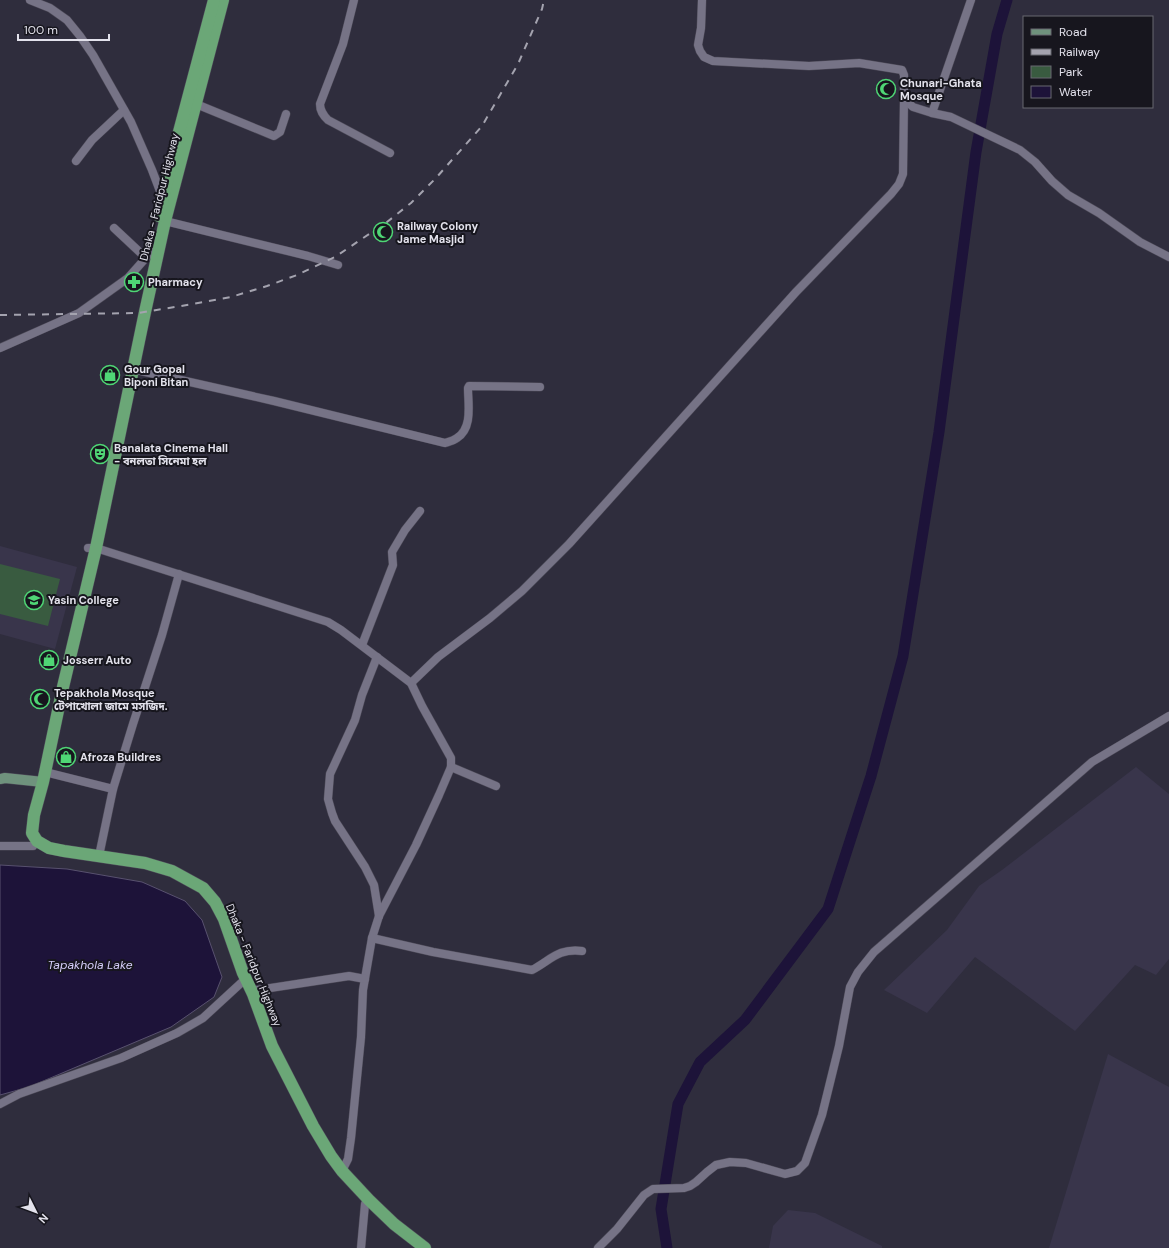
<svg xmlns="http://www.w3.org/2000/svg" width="1169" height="1248" viewBox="0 0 1169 1248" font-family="'DM Sans','Noto Sans Bengali',sans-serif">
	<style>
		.built { fill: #39354b }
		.green { fill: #395b40 }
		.water { fill: #1d1339; stroke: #58516f }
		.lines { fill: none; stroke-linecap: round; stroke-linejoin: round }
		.river { stroke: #1d1339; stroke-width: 11 }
		.minor-casing { stroke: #4d4a58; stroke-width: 9 }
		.major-casing { stroke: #4d4a58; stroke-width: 11 }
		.highway-casing { stroke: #4d4a58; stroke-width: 13 }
		.minor { stroke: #767386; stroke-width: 8 }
		.major { stroke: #6f927d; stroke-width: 10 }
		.highway { stroke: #6ba777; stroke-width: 12 }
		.rail { stroke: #a4a3af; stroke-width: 2; stroke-dasharray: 7 7; stroke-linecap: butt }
		.labels { text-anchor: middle; stroke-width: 4; stroke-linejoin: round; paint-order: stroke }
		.poi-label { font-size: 11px; font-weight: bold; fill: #e3e2ec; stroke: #17161e; text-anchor: start }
		.street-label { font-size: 11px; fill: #e3e2ec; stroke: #17161e }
		.water-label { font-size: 12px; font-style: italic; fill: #d5cefa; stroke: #17161e }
	</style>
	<rect width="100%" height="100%" fill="#2f2d3d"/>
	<g class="built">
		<path d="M0,546L77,567L55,649L0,634Z"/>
		<path d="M1136,767L1169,794V959L1156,975L1135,965L1075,1031L975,957L927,1013L884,990L947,930L979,886L1002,870Z"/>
		<path d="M1108,1054L1169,1087V1248H1049Z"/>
		<path d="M788,1210L815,1213L882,1246V1248H769L773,1226Z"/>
	</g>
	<path class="green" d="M0,564L60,579L48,626L0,614Z"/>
	<path class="water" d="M0,865L67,869L142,882L185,901L202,920L222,977L214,997L171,1027L29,1087L0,1095Z"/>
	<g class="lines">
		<path class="river" d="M667,1248L661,1209L678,1104L700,1062L745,1020L828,909L871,776L903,656L939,432L976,152L997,34L1007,0"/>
		<g class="minor-casing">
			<g id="minor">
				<path d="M30,0L50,8L67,20L80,36L93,55L131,122L152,170L163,199"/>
				<path d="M354,0L343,44L320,104C320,111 323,115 328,120L390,153"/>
				<path d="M702,0L701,28L698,45L700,51L704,57L713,61L809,66L859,63L902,70L904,75V99L913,107L932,113L951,117L1020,150L1035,162L1052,181L1068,195L1099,213L1140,242L1169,257"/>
				<path d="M196,104L274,136L280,132L286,114"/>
				<path d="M932,113L971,0"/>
				<path d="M76,161L92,140L124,110"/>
				<path d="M165,221L308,256L338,265"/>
				<path d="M114,228L146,258"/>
				<path d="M0,348L79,313L128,278L151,252"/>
				<path d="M132,369L274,401L445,443C448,442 453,441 457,438C473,428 468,404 468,388L469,386L540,387"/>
				<path d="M88,548H96L328,622L341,630L411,683L422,706L451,758V767L439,795L416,845L379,916L372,938L363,990L361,1037L351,1138L348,1159L342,1171"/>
				<path d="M362,645L393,565L392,552L405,530L420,511"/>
				<path d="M377,657L362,695L355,720L330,774L328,799L332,813L335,821L365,867L374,885L379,916"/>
				<path d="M411,683L438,657L490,618L522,591L569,544L796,292L891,194L899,184L903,174L904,99"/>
				<path d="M451,767L496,786"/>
				<path d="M45,772L113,789"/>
				<path d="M0,846H33"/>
				<path d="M99,856L113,789L133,724L162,635L179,574"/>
				<path d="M372,938L433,952L532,970C551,960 558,948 582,951"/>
				<path d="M251,991L349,976L365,979"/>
				<path d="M0,1104L19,1094L121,1058L177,1033L203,1018L241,983"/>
				<path d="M361,1248L365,1204"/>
				<path d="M598,1248L617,1229L644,1195L653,1189L684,1188L690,1186L696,1182L707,1172L716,1165L730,1162L746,1163L785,1174L797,1171L805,1163L822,1115L839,1046L850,987L858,972L874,952L1092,762L1169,716"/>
			</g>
		</g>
		<g class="major-casing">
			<path id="major" d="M0,779L5,778L43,782"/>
		</g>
		<g class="highway-casing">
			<g id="highway">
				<path d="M223,0L165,221L145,312L96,548L63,687L43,782L34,815L32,833L37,841L49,848L64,851L145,863L172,871L203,888L215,902L224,919L243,973L253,994L272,1046L313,1126L331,1156L342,1171L369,1200L394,1224L425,1248"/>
				<path d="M159,216L175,147L214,0"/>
			</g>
		</g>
		<use href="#minor" class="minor"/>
		<use href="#major" class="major"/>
		<use href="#highway" class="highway"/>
		<path class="rail" d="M0,315L138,313L181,306L231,297L267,286L297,275L335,257L387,222L411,203L436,178L482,126L518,64L542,9L544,0"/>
	</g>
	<defs>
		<g id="mosque-ring" transform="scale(1)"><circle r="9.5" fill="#17161e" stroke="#4fd675" stroke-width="1.5"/><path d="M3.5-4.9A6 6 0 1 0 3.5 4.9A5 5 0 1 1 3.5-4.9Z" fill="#4fd675"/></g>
		<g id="pharmacy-ring" transform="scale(1)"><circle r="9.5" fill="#17161e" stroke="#4fd675" stroke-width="1.5"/><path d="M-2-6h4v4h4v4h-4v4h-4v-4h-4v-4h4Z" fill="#4fd675"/></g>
		<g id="shop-ring" transform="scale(1)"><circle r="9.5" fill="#17161e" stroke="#4fd675" stroke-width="1.5"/><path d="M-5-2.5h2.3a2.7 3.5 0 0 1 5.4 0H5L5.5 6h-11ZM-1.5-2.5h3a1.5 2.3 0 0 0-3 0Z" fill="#4fd675"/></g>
		<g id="theatre-ring" transform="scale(1)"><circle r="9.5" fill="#17161e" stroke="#4fd675" stroke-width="1.5"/><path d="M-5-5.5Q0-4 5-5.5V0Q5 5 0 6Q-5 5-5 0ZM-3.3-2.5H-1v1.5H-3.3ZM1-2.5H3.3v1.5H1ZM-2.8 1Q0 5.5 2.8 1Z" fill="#4fd675"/></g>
		<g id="university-ring" transform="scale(1)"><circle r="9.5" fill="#17161e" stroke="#4fd675" stroke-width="1.5"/><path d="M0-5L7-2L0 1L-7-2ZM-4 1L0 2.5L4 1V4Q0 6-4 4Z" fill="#4fd675"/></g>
	</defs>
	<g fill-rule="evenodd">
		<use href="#mosque-ring" x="886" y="89"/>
		<use href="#mosque-ring" x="383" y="232"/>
		<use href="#pharmacy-ring" x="134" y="282"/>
		<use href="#shop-ring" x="110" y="375"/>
		<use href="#theatre-ring" x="100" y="454"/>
		<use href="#university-ring" x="34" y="600"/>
		<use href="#shop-ring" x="49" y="660"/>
		<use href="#mosque-ring" x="40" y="699"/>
		<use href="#shop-ring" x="66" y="757"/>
	</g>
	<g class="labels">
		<g class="poi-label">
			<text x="900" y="87">Chunari-Ghata<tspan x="900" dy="13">Mosque</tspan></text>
			<text x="397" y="230">Railway Colony<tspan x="397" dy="13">Jame Masjid</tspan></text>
			<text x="148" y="286">Pharmacy</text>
			<text x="124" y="373">Gour Gopal<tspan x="124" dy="13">Biponi Bitan</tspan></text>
			<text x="114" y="452">Banalata Cinema Hall<tspan x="114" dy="13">- বনলতা সিনেমা হল</tspan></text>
			<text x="48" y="604">Yasin College</text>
			<text x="63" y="664">Josserr Auto</text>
			<text x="54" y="697">Tepakhola Mosque<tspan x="54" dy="13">টেপাখোলা জামে মসজিদ.</tspan></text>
			<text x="80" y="761">Afroza Buildres</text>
		</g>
		<g class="street-label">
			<text transform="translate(159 197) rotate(-76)" y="4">Dhaka - Faridpur Highway</text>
			<text transform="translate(254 965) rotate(68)" y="4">Dhaka - Faridpur Highway</text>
		</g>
		<g class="water-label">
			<text x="90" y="969">Tapakhola Lake</text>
		</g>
	</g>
	<rect x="1023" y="16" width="130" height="92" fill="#17161e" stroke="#696870"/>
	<rect x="1031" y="29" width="20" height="6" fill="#6f927d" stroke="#696870"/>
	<text x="1059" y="36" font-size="12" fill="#e3e2ec">Road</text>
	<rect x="1031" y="49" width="20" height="6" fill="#a4a3af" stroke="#696870"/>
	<text x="1059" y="56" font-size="12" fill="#e3e2ec">Railway</text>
	<rect x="1031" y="66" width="20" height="12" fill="#395b40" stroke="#696870"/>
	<text x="1059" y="76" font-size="12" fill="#e3e2ec">Park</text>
	<rect x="1031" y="86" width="20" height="12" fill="#1d1339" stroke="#696870"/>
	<text x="1059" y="96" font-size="12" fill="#e3e2ec">Water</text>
	<g transform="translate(36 1212) rotate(132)" stroke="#17161e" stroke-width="3" paint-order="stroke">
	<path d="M0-3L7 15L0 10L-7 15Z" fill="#e3e2ec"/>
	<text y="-6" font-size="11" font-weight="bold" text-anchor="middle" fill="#e3e2ec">N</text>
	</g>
	<path d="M18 34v6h91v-6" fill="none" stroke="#e3e2ec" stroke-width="2"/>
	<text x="24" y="34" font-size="12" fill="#e3e2ec" stroke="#17161e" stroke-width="3" paint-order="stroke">100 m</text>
</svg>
